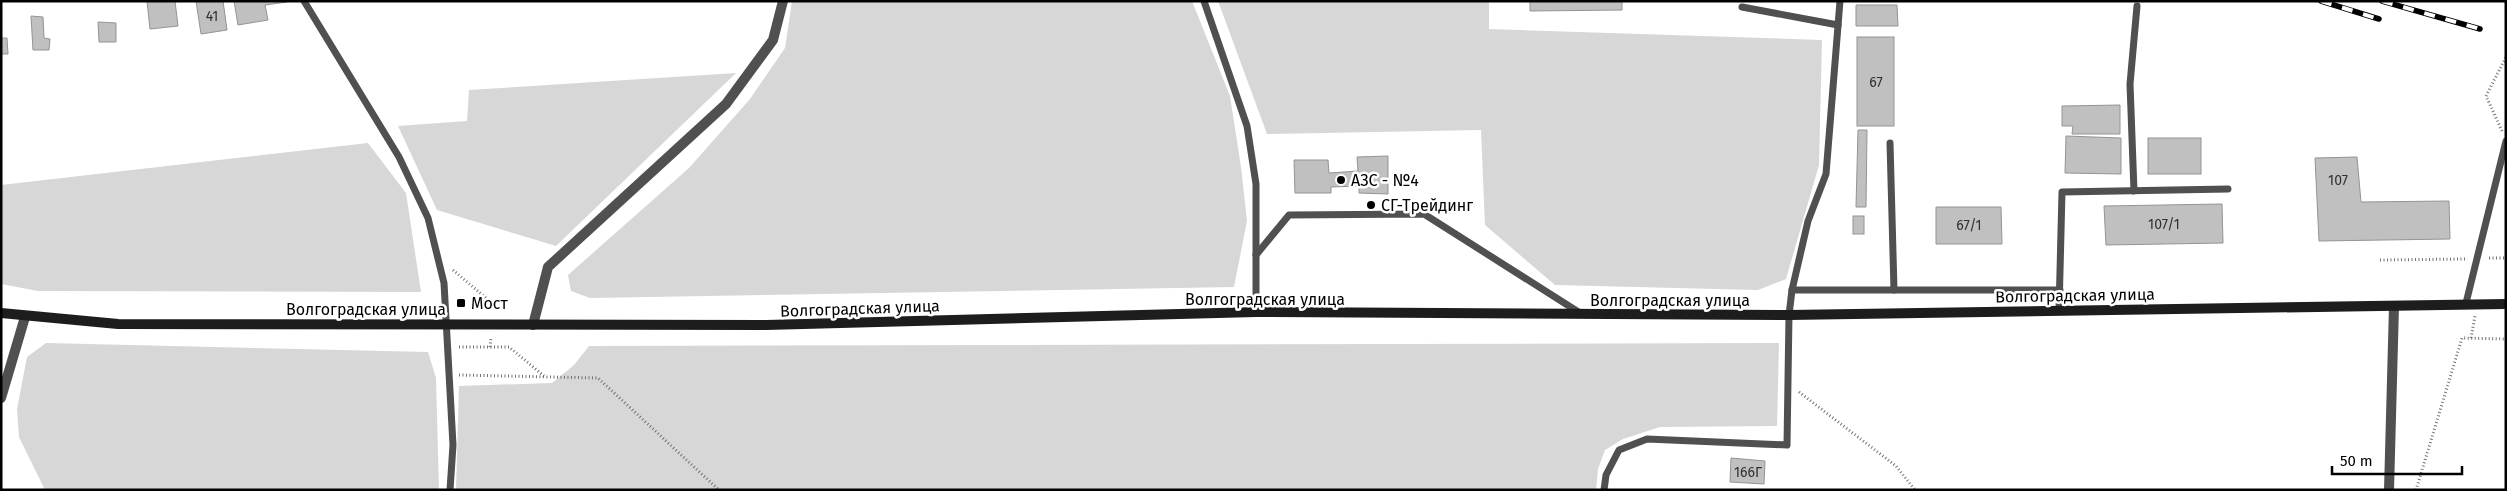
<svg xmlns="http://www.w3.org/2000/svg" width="2507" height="491" viewBox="0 0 2507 491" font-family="'Fira Sans',sans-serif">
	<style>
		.green { fill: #d7d7d7 }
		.building { fill: #c0c0c0; stroke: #949494 }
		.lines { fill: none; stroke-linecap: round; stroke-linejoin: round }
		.path { stroke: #727272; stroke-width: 3; stroke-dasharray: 1 2.5; stroke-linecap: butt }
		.service { stroke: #505050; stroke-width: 7 }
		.minor { stroke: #505050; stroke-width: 10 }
		.secondary { stroke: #1d1d1d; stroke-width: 10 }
		.rail-casing { stroke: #000; stroke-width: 5.5 }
		.rail { stroke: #fff; stroke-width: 4; stroke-dasharray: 11; stroke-linecap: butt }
		.poi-dot { fill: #000; stroke: #fff; stroke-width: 2 }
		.labels { text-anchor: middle; stroke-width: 5; stroke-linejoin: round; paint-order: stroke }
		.number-label { font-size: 14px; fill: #303030 }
		.poi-label { font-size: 16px; fill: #000; stroke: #fff; text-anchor: start }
		.street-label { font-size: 16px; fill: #000; stroke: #fff }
	</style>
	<rect width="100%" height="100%" fill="#fff"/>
	<g class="green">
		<path d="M792,1H1192L1230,96L1241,167L1247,221L1234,287L590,298L571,291L568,275L689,168L750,99L785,48Z"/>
		<path d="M1218,1H1489V29L1822,40L1819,165L1786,279L1758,290L1555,285L1485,225L1481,130L1267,134Z"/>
		<path d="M736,73L556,246L437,210L398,126L467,121L469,90Z"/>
		<path d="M368,143L406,193L421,292L38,291L1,284V185Z"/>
		<path d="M46,343L428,352L436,378L439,490H45L19,437L17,409L27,357Z"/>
		<path d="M1779,343L1777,426L1660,427L1623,439L1605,450L1598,469L1596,490H456L459,386L552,383L574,365L589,346Z"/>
	</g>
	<g class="building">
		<path d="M147,1H175L178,26L150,29Z"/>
		<path d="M196,1H223L227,30L201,34Z"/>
		<path d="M234,1H287V2L265,5L268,20L238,25Z"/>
		<path d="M1530,1H1622V10L1530,11Z"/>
		<path d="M1856,5H1897L1898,26H1856Z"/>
		<path d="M31,16L43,17L44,38L50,39L49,50H33Z"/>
		<path d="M98,22L116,23V42H99Z"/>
		<rect x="1857" y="37" width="37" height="89"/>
		<path d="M1,38H7L8,54H1Z"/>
		<path d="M2120,105V134H2072L2073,126H2062V106Z"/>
		<path d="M1858,130H1867L1866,207H1856Z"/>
		<path d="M2066,136L2121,138V174L2065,173Z"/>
		<rect x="2148" y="138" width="53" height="36"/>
		<path d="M1388,156V194L1359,193V186L1331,187V193H1295L1294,160H1328L1329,173L1358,171L1357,157Z"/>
		<path d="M2357,157L2361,202L2449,201L2450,239L2319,241L2315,158Z"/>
		<path d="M2222,204L2223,243L2106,245L2104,206Z"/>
		<path d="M1936,207H2001L2002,244H1936Z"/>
		<rect x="1853" y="216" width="11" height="18"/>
		<path d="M1731,458L1765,461L1764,484L1730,482Z"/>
	</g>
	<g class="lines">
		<g class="path">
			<path d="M2502,131L2486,96L2506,57"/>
			<path d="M2489,258H2506"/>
			<path d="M2380,260L2465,259"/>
			<path d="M453,270L492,303V311"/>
			<path d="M2471,338L2475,316"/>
			<path d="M459,347H509L544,376"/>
			<path d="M490,347L491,338"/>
			<path d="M459,375L598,378L719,490"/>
			<path d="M1799,392L1896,466L1915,490"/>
			<path d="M2416,490L2462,338L2506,339"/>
		</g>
		<g class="service">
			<path d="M304,1L399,157L428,218L444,283L453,445L450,490"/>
			<path d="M1204,1L1247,126L1256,184V312"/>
			<path d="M1742,7L1838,25"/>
			<path d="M1890,143L1894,290"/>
			<path d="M2134,191L2130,84L2137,6"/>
			<path d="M1256,255L1289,215L1424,214L1580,313"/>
			<path d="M1792,290L1808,221L1826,174L1840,1"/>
			<path d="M2466,303L2506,141"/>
			<path d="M2059,311L2062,192L2228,189"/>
			<path d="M1604,490L1606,475L1619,450L1647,439L1787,445L1789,315L1792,290H2060"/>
		</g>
		<g class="minor">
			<path d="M533,325L548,267L726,104L773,40L783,1"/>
			<path d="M1,398L25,317"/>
			<path d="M2389,490L2394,306"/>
		</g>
		<path class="secondary" d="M1,313L118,324L766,325L1256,312L1789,315L2506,304"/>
		<g class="rail-casing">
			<g id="rail">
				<path d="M2321,1L2379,19"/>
				<path d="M2382,1L2480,29"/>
			</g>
		</g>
		<use href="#rail" class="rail"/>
	</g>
	<g class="poi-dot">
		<circle cx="1341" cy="180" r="5"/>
		<circle cx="1371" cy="205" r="5"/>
		<rect x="456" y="298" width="10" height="10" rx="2.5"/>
	</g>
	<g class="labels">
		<g class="number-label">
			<text x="212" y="21">41</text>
			<text x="1876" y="87">67</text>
			<text x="2338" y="185">107</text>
			<text x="2164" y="229">107/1</text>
			<text x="1969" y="230">67/1</text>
			<text x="1748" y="477">166Г</text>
		</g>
		<g class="poi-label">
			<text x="1351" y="186">АЗС - №4</text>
			<text x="1381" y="211">СГ-Трейдинг</text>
			<text x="471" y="309">Мост</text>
		</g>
		<g class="street-label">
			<text transform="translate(2075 295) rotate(-1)" y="6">Волгоградская улица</text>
			<text x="1265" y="305">Волгоградская улица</text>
			<text x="1670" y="306">Волгоградская улица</text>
			<text transform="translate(860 308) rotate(-2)" y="6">Волгоградская улица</text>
			<text x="366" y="315">Волгоградская улица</text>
		</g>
	</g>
	<rect width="2507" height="491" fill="none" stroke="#000000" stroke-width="5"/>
	<path d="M2332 466v8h130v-8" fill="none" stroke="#000000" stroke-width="2.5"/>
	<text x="2340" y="466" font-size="15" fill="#000000" stroke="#ffffff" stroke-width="4" paint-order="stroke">50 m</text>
</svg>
